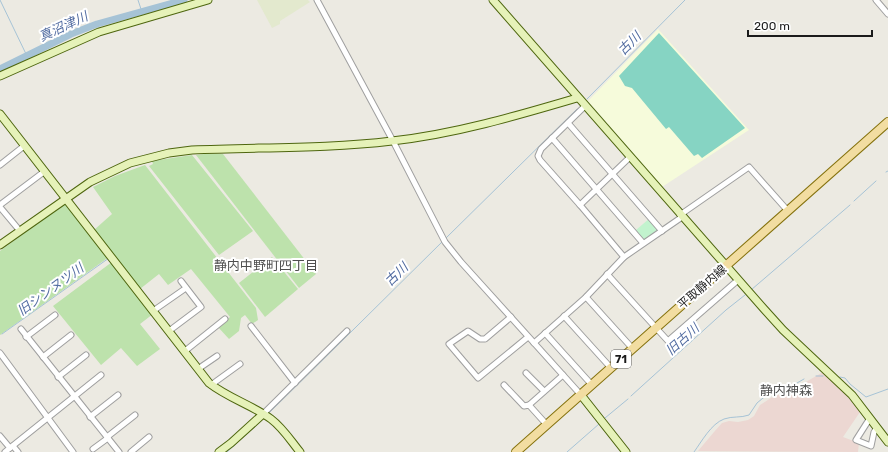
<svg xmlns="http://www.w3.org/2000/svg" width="888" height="452" viewBox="0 0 888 452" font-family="Rubik,'Noto Sans JP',sans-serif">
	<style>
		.commercial { fill: #ecd7d2 }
		.education { fill: #f6fbdb }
		.farmland { fill: #e3e9ce }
		.grass { fill: #bde2ac }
		.park { fill: #c2f3ce }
		.pitch { fill: #86d4c3 }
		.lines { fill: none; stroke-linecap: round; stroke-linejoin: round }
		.stream { stroke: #a6c3d6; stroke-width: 1 }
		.river { stroke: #a6c3d6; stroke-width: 7 }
		.street-casing { stroke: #9f9f9f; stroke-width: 7 }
		.secondary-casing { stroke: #4e660f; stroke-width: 9 }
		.primary-casing { stroke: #85720e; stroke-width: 10 }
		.street { stroke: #fff; stroke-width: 5 }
		.secondary { stroke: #e6f2b9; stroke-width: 7 }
		.primary { stroke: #f2dda1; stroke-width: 8 }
		.labels { text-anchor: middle; stroke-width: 4; stroke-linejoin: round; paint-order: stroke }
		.shield { fill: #fff; stroke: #5f5f5f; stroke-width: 1 }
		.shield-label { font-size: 11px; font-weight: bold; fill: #1b1b1b }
		.street-label { font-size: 12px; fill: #1b1b1b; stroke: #fff }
		.water-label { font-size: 13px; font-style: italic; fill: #526ca1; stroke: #fff }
		.neighbourhood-label { font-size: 13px; fill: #4e4e4e; stroke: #fff }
	</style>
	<rect width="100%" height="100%" fill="#eceae2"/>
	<path class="commercial" d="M823,372L847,396L860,412L843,437L859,443L858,452L698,451L714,432L722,423L729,421L738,422L748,420L754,416L760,405L774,396L787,393Z"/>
	<path class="education" d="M658,29L749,130L662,187L588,101Z"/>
	<path class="farmland" d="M257,0H308L310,2L280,21V24L272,28Z"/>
	<g class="grass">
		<path d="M204,154H223L316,274L299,288L196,155Z"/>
		<path d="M192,155L253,231L219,255L149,166L153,164L152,161Z"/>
		<path d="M145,165L256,308L258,320L252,324L245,315L241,318L239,331L229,339L218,327L230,317L191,269L168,285L159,274L140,289L94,230L112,214L93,187L115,176Z"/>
		<path d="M65,203L109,257L0,335V251Z"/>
		<path d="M272,257L298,289L265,317L239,283Z"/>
		<path d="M112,262L153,314L140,324L160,349L137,366L121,348L101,365L53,306Z"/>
	</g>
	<path class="park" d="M650,218L659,229L658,231L646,239H643L636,230Z"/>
	<path class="pitch" d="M659,33L745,128L702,158L698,154L694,156L669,127L666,129L632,88L625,86L619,76Z"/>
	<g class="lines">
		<g class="stream">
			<path d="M0,0L27,56"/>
			<path d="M138,0L142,12"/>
			<path d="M587,99L685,0"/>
			<path d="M886,172L888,171"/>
			<path d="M854,201L876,181"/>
			<path d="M445,239L577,109"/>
			<path d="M751,290L850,205"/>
			<path d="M2,334L109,258"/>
			<path d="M816,376H823"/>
			<path d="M840,377L845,378L850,384L866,397L888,389"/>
			<path d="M631,396L726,310L745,295"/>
			<path d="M269,413L443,241"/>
			<path d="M605,418L628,399"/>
			<path d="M227,452L264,418"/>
			<path d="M567,452L599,424"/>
			<path d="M694,452C702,441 711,424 724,419C732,416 741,418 749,415L757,403L763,398L775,392L790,387L804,379"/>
		</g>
		<path class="river" d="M0,69L71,34L97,24L184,0"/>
		<g class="street-casing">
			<g id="street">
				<path d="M317,0L393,141L445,242L461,262L581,395"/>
				<path d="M876,0L888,14"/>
				<path d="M568,123L662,231"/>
				<path d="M552,138L643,243"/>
				<path d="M0,165L24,146"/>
				<path d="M0,205L45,171"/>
				<path d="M580,205L540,160L538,156L541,149L585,106"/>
				<path d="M0,207L20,231"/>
				<path d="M680,215L749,167L788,211"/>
				<path d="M624,257L580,205L630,157"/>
				<path d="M607,274L668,341L738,280"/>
				<path d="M586,297L633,349"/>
				<path d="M153,311L186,288"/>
				<path d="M564,316L611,368"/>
				<path d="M511,317L485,339H480L468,331L449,344L478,378L528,337"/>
				<path d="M251,326L295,383"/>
				<path d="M21,329L119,452"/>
				<path d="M169,331L201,307L181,281"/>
				<path d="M545,333L592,385"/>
				<path d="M26,337L55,315"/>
				<path d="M534,343L586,297L624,257L682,217"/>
				<path d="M185,351L225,319"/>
				<path d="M0,353L73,452"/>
				<path d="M43,357L71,335"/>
				<path d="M198,369L217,356"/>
				<path d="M526,373L544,391"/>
				<path d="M58,377L86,355"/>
				<path d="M211,385L240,364"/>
				<path d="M504,385L524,406L529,405L547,425"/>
				<path d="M529,405L563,375"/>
				<path d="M263,414L347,331"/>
				<path d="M90,417L118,395"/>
				<path d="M870,418L856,440L871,446L874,432L877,428"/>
				<path d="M0,436L10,448"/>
				<path d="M107,437L135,415"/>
				<path d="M13,446L18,452"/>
				<path d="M93,449L108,438"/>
				<path d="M5,452L101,375"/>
				<path d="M131,452L149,437"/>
			</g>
		</g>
		<g class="secondary-casing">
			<g id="secondary">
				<path d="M493,0L764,309L783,330L852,395L888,442"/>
				<path d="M0,76L99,32L208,0"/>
				<path d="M0,114L209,383C228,398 252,405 271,419C283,428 291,441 300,452"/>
				<path d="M0,245L90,182L130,163L169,153L192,150C258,147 326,149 392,141C455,134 516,116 577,98"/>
				<path d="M581,395L626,452"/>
				<path d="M219,452L231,443L263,414"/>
			</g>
		</g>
		<g class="primary-casing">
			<path id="primary" d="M516,452L888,122"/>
		</g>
		<use href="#street" class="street"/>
		<use href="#secondary" class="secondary"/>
		<use href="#primary" class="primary"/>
	</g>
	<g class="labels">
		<rect class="shield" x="611" y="350" width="20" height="18" rx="3"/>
		<g class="shield-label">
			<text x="621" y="363">71</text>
		</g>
		<g class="street-label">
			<text transform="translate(702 287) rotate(-41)" y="4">平取静内線</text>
		</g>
		<g class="water-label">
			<text transform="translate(63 26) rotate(-25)" y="5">真沼津川</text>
			<text transform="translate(629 43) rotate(-45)" y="5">古川</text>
			<text transform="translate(396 274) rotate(-44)" y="5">古川</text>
			<text transform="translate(50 289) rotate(-36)" y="5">旧シンヌツ川</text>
			<text transform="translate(682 339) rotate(-42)" y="5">旧古川</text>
		</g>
		<g class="neighbourhood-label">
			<text x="266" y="270">静内中野町四丁目</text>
			<text x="786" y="395">静内神森</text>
		</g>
	</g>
	<path d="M748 30v6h124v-6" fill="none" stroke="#1b1b1b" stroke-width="2"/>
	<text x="754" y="30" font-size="12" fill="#1b1b1b" stroke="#ffffff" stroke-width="3" paint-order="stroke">200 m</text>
</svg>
